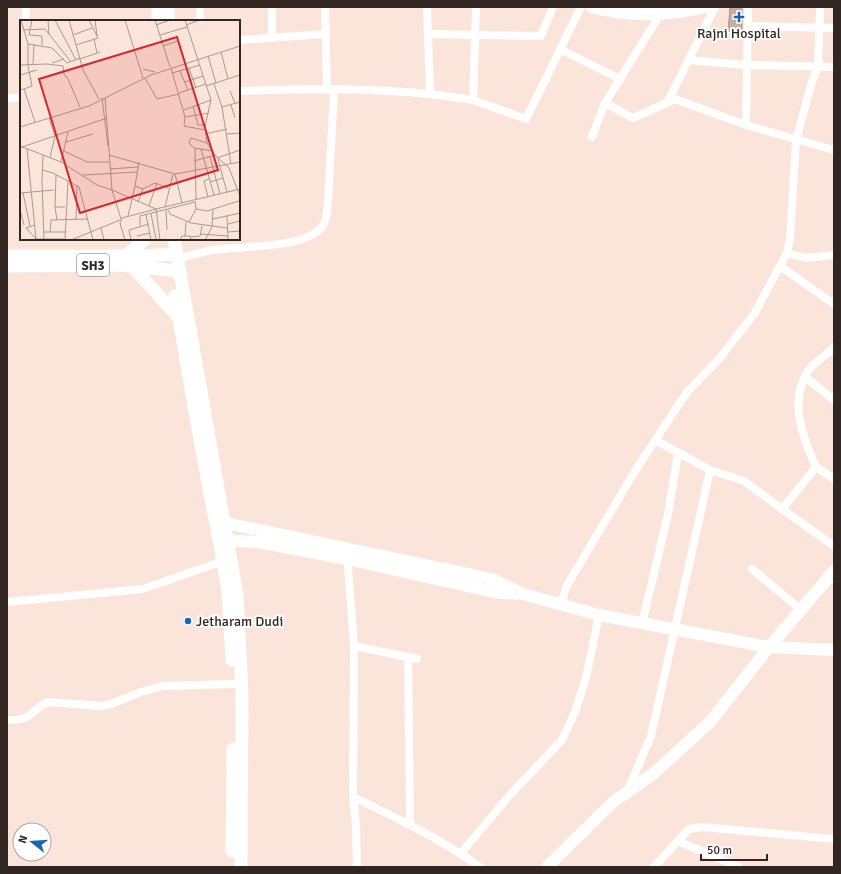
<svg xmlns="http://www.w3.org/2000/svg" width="841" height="874" viewBox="0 0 841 874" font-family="Signika,sans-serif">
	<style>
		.building { fill: #c8aea2; stroke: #b0978b }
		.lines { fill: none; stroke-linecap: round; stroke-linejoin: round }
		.street { stroke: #fff; stroke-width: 8 }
		.secondary { stroke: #fff; stroke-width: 12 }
		.primary { stroke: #fff; stroke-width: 13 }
		.poi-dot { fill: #1d63b4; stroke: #fff; stroke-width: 1.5 }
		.labels { text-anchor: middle; stroke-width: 4; stroke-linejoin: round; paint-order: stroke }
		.shield { fill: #fff; stroke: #6f6764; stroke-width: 1 }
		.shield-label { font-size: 13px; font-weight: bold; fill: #312622 }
		.poi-label { font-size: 14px; fill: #312622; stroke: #fff }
		.inset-road { fill: none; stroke: #aa9991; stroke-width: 1 }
		.view { fill: #d62828; fill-opacity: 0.15; stroke: #d62828; stroke-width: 2 }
		.inset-edge { fill: none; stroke: #312622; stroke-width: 2 }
	</style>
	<rect width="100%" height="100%" fill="#fbe5db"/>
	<path class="building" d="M730,7H742V32L728,31Z"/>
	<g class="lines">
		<g class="street">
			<path d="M325,7L327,90"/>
			<path d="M427,7L430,93"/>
			<path d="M476,7L473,100L526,119L581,7"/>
			<path d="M661,13L605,103L633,118L675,99L746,125L834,150"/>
			<path d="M26,21V7"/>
			<path d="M200,21V7"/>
			<path d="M748,26L834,28"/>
			<path d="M428,34L541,36L553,7"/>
			<path d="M272,38V7"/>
			<path d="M239,40L326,34"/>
			<path d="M560,49L620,79"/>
			<path d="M688,60L747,65L834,67"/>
			<path d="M239,91C317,88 396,87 473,100"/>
			<path d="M7,98H21"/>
			<path d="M667,103L715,7"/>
			<path d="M746,125L748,7"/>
			<path d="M592,137L605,103"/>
			<path d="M787,253L806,258L834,255"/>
			<path d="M177,259C188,256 200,252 213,250C240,246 304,249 322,227C327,220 327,211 328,203L334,90"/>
			<path d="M780,266L834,304"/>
			<path d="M805,377L834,400"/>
			<path d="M655,440L710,470L744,481L782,509L816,467L834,479"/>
			<path d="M816,467C802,436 786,395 813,365C820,359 828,354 834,347"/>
			<path d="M782,509L834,546"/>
			<path d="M347,554L354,646L353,797L356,825L357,867"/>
			<path d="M752,569L800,609"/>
			<path d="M7,602L143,589L223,561"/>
			<path d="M561,606L566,587L635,471L687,392L719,359L754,314L787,253L790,239L796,140L811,85L818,66L820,7"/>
			<path d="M642,624L668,514L678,453"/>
			<path d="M354,646L417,659"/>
			<path d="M408,657L410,825"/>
			<path d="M7,720C35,721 29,710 48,702L101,706L111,704L141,692L163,686L234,684"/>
			<path d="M627,792L651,736L710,470"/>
			<path d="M353,797C397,818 441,839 480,867"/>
			<path d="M678,841L739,867"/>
			<path d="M461,853L509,796L562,740L575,712L586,678L599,615"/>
			<path d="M654,867L689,829L702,827L834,839"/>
		</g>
		<g class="secondary">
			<path d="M592,7C627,17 670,16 705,7"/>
			<path d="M216,521L492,579L523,594L599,615L769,647L834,571"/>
			<path d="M219,540L258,542L347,559L494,592L516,594"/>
			<path d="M547,867L613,802L653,774L710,722L769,647L834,650"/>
		</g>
		<g class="primary">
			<path d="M158,7V21"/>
			<path d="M168,7V21"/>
			<path d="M174,239L237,595L242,693L241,867"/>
			<path d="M7,256H140L176,254"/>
			<path d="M126,256L145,239"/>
			<path d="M7,266L119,265L179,271"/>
			<path d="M132,266L178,317"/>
			<path d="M175,296L201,446L219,540L228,592L232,660"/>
			<path d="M232,851L233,749"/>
		</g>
	</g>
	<g class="poi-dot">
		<path d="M737 11h4v4h4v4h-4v4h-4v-4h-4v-4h4z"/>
		<circle cx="188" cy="621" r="4"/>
	</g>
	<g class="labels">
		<rect class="shield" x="77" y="254" width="32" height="22" rx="3"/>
		<g class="shield-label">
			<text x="93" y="270">SH3</text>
		</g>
		<g class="poi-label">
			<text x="739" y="38">Rajni Hospital</text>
			<text x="196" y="626" text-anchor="start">Jetharam Dudi</text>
		</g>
	</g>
	<g transform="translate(20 20)">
		<rect width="220" height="220" fill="#fbe5db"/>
		<path class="inset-road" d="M1,0L8,24L32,28L47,43L60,38M12,0L9,15L22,16V25M28,0L29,14M35,0L56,40M49,0L63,50L79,79M69,0L78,18M75,0L77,16M105,0L123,58M135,0L150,47M165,0L191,80L185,106L187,123L196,136L209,148L220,176M136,5L150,0M166,5L180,0M3,10L25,9L51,42M53,15L72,8M140,15L167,7M74,19L77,33M56,25L78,18M143,26L158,21L165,42M201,32L208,59M188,36L196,63M60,39L80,32M32,43L44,39M27,44L43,46L44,54L48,59L60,87M0,45L27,44M13,45L14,24M151,48L165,97M169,48L176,68M123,49L135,52M160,51L168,70M152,53L180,45M0,55L17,50M125,58L137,79L159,74M165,62L183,56M194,64L202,87L220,82M186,66L220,55M4,69L12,66L8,46V24M0,70L4,69L15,102M210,71L215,83M159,73L186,64M82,78L88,126M85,78L92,170L136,189L220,169M211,85L215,98M173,86L178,105H186M202,87L211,144M164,90L191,80M29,98L35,116L30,138M0,107L69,86L131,55L220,26M185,110L164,106L165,97L189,93M185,114L207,109M207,114L220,113M46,122L73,114M0,126L41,142L77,165L92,170L101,199M2,127L87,98M174,128L192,131M7,129L16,219M181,129L194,175M44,131L67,142H89M23,135L22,161L24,220M89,135L155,154L220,142M190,137L200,174M197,138L220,130M174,141L195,135M41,142L48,112M90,149L118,147M22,150L33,153L59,167L73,220M155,154L162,183M36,155L35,187H45M63,155L117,152M203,158L207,172M190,162L203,158L198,139M123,169L135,163L148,168M0,173L34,170M3,173L10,206M188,177L184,161L189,159M176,180L175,129L169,123L171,118L187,123M118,182L123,169L115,166L119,142M129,186L137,163M35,187L37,200M145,187L153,154M176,189L187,191L219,181M0,190L4,205M146,190L147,210M148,190L150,194L171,203L207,208M131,194L136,219M126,195L131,220M108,196L115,166M207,196L208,220M193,199L220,193M56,200L57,165M169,202L176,189L175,181M208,204L220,201M15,205L6,208L16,219M120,206V196L175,182M81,208L84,220M24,212H46M30,212L31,200L67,199M208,212L220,211M180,214L208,216M117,216L130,213M165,216L166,202M171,217L180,216L182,206M16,219H45M45,220L48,161M51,220L100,200M105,220L100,203L102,198L136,189L140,220M111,220L109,210L129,204M160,220L162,216H170L171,220M185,220L192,207L193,189"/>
		<path class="view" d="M157,17L198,150L60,193L19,59Z"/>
		<rect width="220" height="220" class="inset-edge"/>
	</g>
	<rect width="841" height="874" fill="none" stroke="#312622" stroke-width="16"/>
	<g transform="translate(32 842) rotate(287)"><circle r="19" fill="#ffffff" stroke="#ada8a7"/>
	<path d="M0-3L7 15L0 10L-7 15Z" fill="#1d63b4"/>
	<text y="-6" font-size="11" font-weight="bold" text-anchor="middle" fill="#312622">N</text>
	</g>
	<path d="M701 854v6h66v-6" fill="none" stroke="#312622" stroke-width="2"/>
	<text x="707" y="854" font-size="12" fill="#312622" stroke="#ffffff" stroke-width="3" paint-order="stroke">50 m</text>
</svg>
